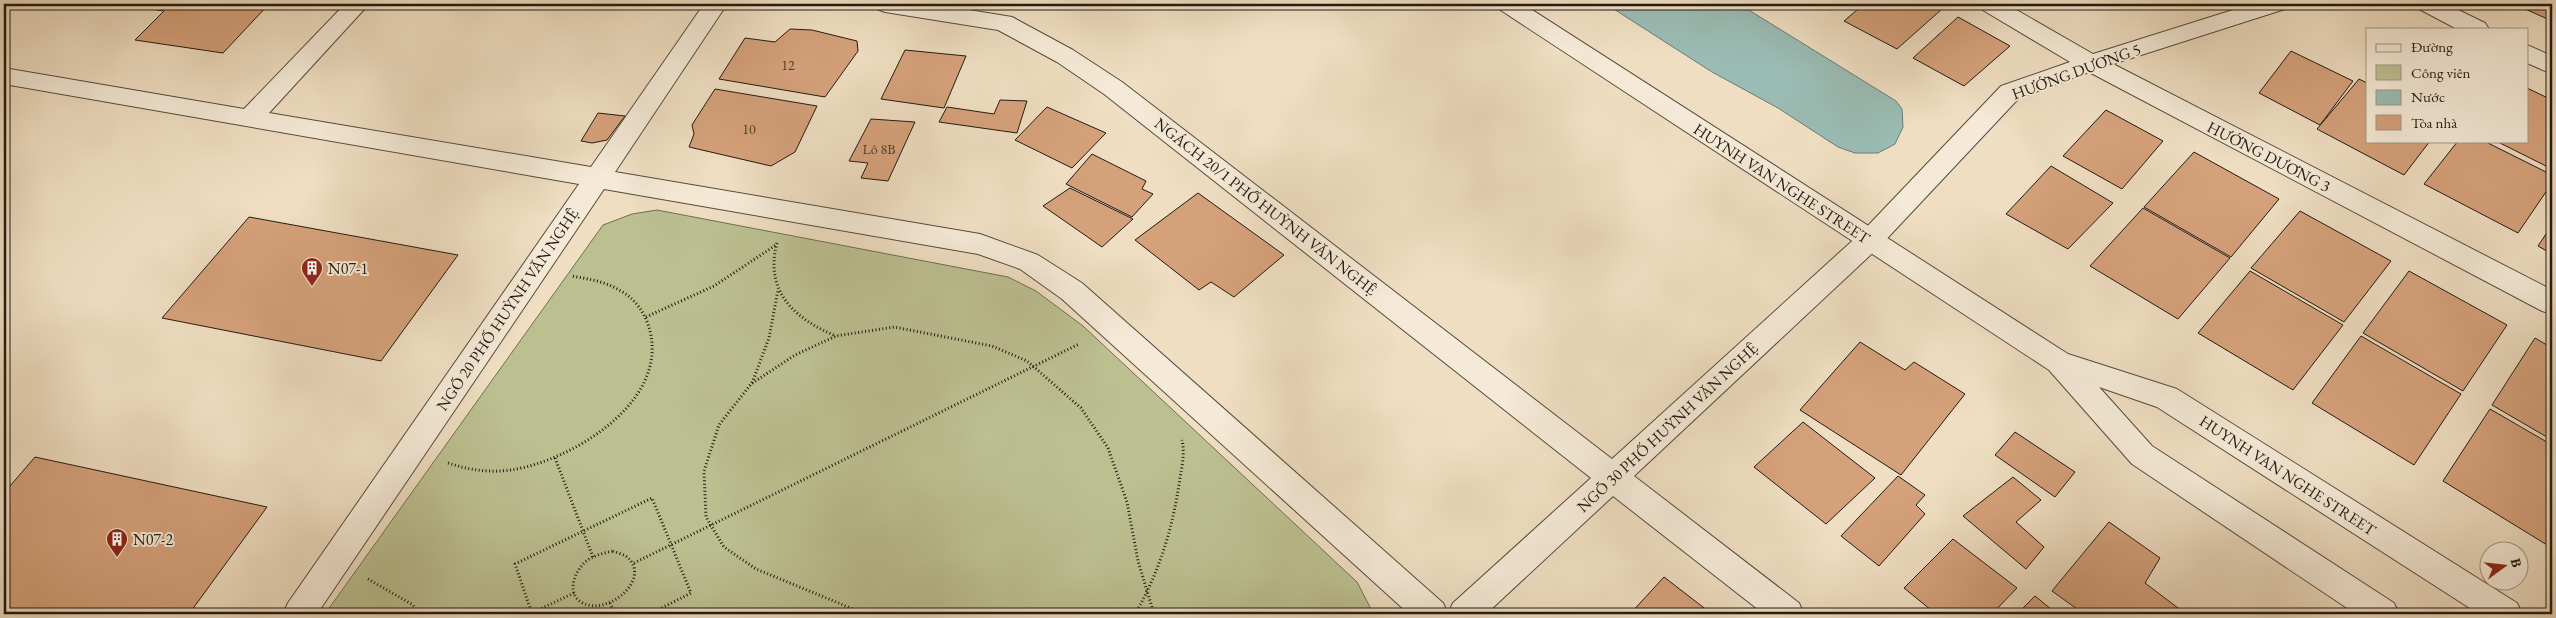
<svg xmlns="http://www.w3.org/2000/svg" width="2556" height="618" viewBox="0 0 2556 618" font-family="'EB Garamond',serif">
	<style>
		.green { fill: #bcc091; stroke: #6f6e51 }
		.water { fill: #9abcb4; stroke: #6a7c73 }
		.building { fill: #d5a17b; stroke: #221b11 }
		.lines { fill: none; stroke-linecap: round; stroke-linejoin: round }
		.minor-casing { stroke: #554c3d; stroke-width: 2 }
		.tertiary-casing { stroke: #554c3d; stroke-width: 2 }
		.path { stroke: #221b11; stroke-width: 3; stroke-dasharray: 1 2.5; stroke-linecap: butt }
		.minor { fill: #f5ead7; fill-rule: evenodd }
		.tertiary { fill: #f5ead7; fill-rule: evenodd }
		.labels { text-anchor: middle; stroke-width: 4; stroke-linejoin: round; paint-order: stroke }
		.number-label { font-size: 14px; fill: #4f3c2c }
		.street-label { font-size: 16px; fill: #221b11; stroke: #f5ead7 }
		.poi-label { font-size: 16px; fill: #221b11; stroke: #f5ead7; text-anchor: start }
	</style>
	<rect width="100%" height="100%" fill="#efdec2"/>
	<filter id="stains"><feTurbulence type="fractalNoise" baseFrequency=".004" numOctaves="4"/><feColorMatrix values="0 0 0 0 .2 0 0 0 0 .09 0 0 0 0 .02 0 0 0 .5 -.17"/></filter>
	<radialGradient id="worn" r=".72"><stop offset=".6" stop-color="#630" stop-opacity="0"/><stop offset="1" stop-color="#630" stop-opacity=".3"/></radialGradient>
	<path class="green" d="M657,210L1008,277L1036,291L1083,326L1357,582L1371,609L1370,614H325L603,225L632,214Z"/>
	<path class="water" d="M1606,4H1739L1896,101L1902,109L1903,127L1895,144L1878,153H1855L1838,147L1778,108L1712,72Z"/>
	<g class="building">
		<path d="M120,4H269L223,53L135,40L164,11Z"/>
		<path d="M270,4H307L303,8Z"/>
		<path d="M1818,4H1837L1830,10Z"/>
		<path d="M1864,4H1932L1942,9L1897,49L1844,21Z"/>
		<path d="M2514,4H2552V21Z"/>
		<path d="M1958,17L2010,46L1964,86L1913,58Z"/>
		<path d="M790,29L812,30L857,41L858,51L825,97L719,79L745,38L775,42Z"/>
		<path d="M905,50L966,56L944,108L881,99Z"/>
		<path d="M2291,51L2353,81L2320,125L2259,93Z"/>
		<path d="M2359,79L2367,83V141H2430L2404,175L2317,129Z"/>
		<path d="M2527,88L2552,100V169L2496,141H2527Z"/>
		<path d="M715,89L817,106L795,152L771,166L689,147L694,134L692,125Z"/>
		<path d="M1000,100L1027,101L1017,133L939,122L947,107L994,114Z"/>
		<path d="M1047,107L1106,133L1072,168L1015,140Z"/>
		<path d="M2106,110L2163,141L2122,189L2063,156Z"/>
		<path d="M598,113L625,116L607,140L592,143L581,141Z"/>
		<path d="M871,119L915,122L888,181L861,178L868,163L849,161Z"/>
		<path d="M2458,141H2484L2552,175V183L2518,233L2424,184Z"/>
		<path d="M2194,152L2279,199L2231,257L2144,207Z"/>
		<path d="M1092,154L1146,181L1142,189L1153,194L1132,217L1066,184Z"/>
		<path d="M2051,166L2113,203L2068,249L2006,214Z"/>
		<path d="M1070,188L1133,219L1102,247L1043,206Z"/>
		<path d="M1198,193L1284,255L1234,297L1211,282L1199,290L1135,240Z"/>
		<path d="M2143,208L2230,258L2178,319L2090,266Z"/>
		<path d="M2300,211L2391,261L2344,322L2251,268Z"/>
		<path d="M249,217L458,255L381,361L162,318Z"/>
		<path d="M2552,225V254L2538,246Z"/>
		<path d="M2250,271L2343,325L2293,390L2198,333Z"/>
		<path d="M2409,271L2507,325L2463,391L2363,333Z"/>
		<path d="M2361,336L2461,394L2414,465L2312,403Z"/>
		<path d="M2535,338L2552,348V440L2492,405Z"/>
		<path d="M1860,342L1905,370L1914,362L1965,394L1901,475L1800,410Z"/>
		<path d="M2490,409L2552,445V548L2443,481Z"/>
		<path d="M1803,422L1875,478L1826,524L1754,467Z"/>
		<path d="M2015,432L2075,472L2055,497L1995,455Z"/>
		<path d="M35,457L267,507L189,614H29L4,608V493Z"/>
		<path d="M1898,476L1925,495L1916,505L1925,514L1879,566L1841,536Z"/>
		<path d="M2013,477L2041,500L2016,522L2044,547L2026,569L1963,516Z"/>
		<path d="M2109,522L2160,558L2145,583L2186,614H2084L2052,591Z"/>
		<path d="M1953,539L2017,588L1992,614H1936L1904,588Z"/>
		<path d="M1664,577L1712,614H1630Z"/>
		<path d="M2035,596L2057,614H2017Z"/>
	</g>
	<g class="lines">
		<g class="minor-casing">
			<g id="minor">
				<path d="M345,4H369L269,113L591,167L704,4H727L615,172L980,234L1038,255L1082,283L1443,603L1448,614L1453,603L1591,478L1104,94L1057,62L998,30L885,12L877,9L874,4H932L1012,17L1073,50L1122,82L1612,459L1861,233L2001,86L2070,62L1981,9L1978,4H2006L2093,54L2252,4H2288L2285,9L2113,64L2552,290V314L2542,311L2089,72L2019,98L1879,247L1634,476L1799,603L1804,614H1764L1613,496L1486,614H1409L1062,299L1020,269L978,254L604,189L317,614H283L288,603L579,184L4,84V68L244,109Z"/>
				<path d="M2416,4H2446L2485,23L2489,29H2457L2419,9Z"/>
				<path d="M2527,45L2552,56V74L2527,63Z"/>
			</g>
		</g>
		<g class="tertiary-casing">
			<path id="tertiary" d="M1496,4H1523L2068,354L2177,389L2517,603L2522,614H2479L2157,407L2099,387L2152,446L2394,603L2399,614H2356L2132,464L2049,370L1499,9Z"/>
		</g>
		<g class="path">
			<path d="M777,243C764,292 795,319 836,336"/>
			<path d="M646,317L714,286L776,245"/>
			<path d="M752,383L769,338L778,290"/>
			<path d="M555,458L593,557"/>
			<path d="M448,463C469,470 489,473 511,470C571,461 668,403 650,331C646,314 635,298 619,290C604,281 588,279 572,276"/>
			<path d="M613,551C617,553 623,554 627,557C653,579 606,618 581,602C565,592 576,568 588,560C595,555 604,553 613,551Z"/>
			<path d="M634,563L1079,344"/>
			<path d="M368,579L413,605L418,614"/>
			<path d="M610,603L615,614"/>
			<path d="M532,613L574,593"/>
			<path d="M532,614L515,564L652,498L691,593L650,614"/>
			<path d="M865,614L756,569L724,547L706,517L704,471L719,425L751,384L795,355L836,336L894,327L992,346L1027,361L1081,408L1108,448L1127,502L1138,561L1154,614"/>
			<path d="M1135,614C1160,571 1173,527 1180,478C1182,466 1185,453 1182,440"/>
		</g>
		<use href="#minor" class="minor"/>
		<use href="#tertiary" class="tertiary"/>
	</g>
	<defs>
		<g id="building-pin" transform="scale(1.125)"><path d="M0 17L-7.5 6A9.5 9.5 0 1 1 7.5 6Z" fill="#8f2418" stroke="#f5ead7"/><path d="M-4-6H4V6H1V3H-1V6H-4ZM-2.5-4.3h1.7v1.8h-1.7ZM.8-4.3h1.7v1.8H.8ZM-2.5-1h1.7V.8h-1.7ZM.8-1h1.7V.8H.8Z" fill="#fff"/></g>
	</defs>
	<g fill-rule="evenodd">
		<use href="#building-pin" x="312" y="268"/>
		<use href="#building-pin" x="117" y="539"/>
	</g>
	<g class="labels">
		<g class="number-label">
			<text x="788" y="70">12</text>
			<text x="749" y="134">10</text>
			<text x="879" y="154">Lô 8B</text>
		</g>
		<g class="street-label">
			<text transform="translate(2076 71) rotate(-20)" y="6">HƯỚNG DƯƠNG 5</text>
			<text transform="translate(2269 156) rotate(27)" y="6">HƯỚNG DƯƠNG 3</text>
			<text transform="translate(1782 183) rotate(33)" y="6">HUYNH VAN NGHE STREET</text>
			<text transform="translate(1266 206) rotate(38)" y="6">NGÁCH 20/1 PHỐ HUỲNH VĂN NGHỆ</text>
			<text transform="translate(507 309) rotate(-56)" y="6">NGÕ 20 PHỐ HUỲNH VĂN NGHỆ</text>
			<text transform="translate(1667 427) rotate(-43)" y="6">NGÕ 30 PHỐ HUỲNH VĂN NGHỆ</text>
			<text transform="translate(2288 475) rotate(33)" y="6">HUYNH VAN NGHE STREET</text>
		</g>
		<g class="poi-label">
			<text x="328" y="274">N07-1</text>
			<text x="133" y="545">N07-2</text>
		</g>
	</g>
	<rect width="2556" height="618" fill="none" stroke="#efdec2" stroke-width="20"/>
	<rect x="5" y="5" width="2546" height="608" fill="none" stroke="#221b11" stroke-width="2.5"/>
	<rect x="10" y="10" width="2536" height="598" fill="none" stroke="#221b11"/>
	<rect x="2366" y="28" width="162" height="115" fill="#f5ead7" stroke="#a19788"/>
	<rect x="2376" y="44" width="25" height="8" fill="#f5ead7" stroke="#a19788"/>
	<text x="2411" y="52" font-size="15" fill="#221b11">Đường</text>
	<rect x="2376" y="65" width="25" height="15" fill="#bcc091" stroke="#a19788"/>
	<text x="2411" y="78" font-size="15" fill="#221b11">Công viên</text>
	<rect x="2376" y="90" width="25" height="15" fill="#9abcb4" stroke="#a19788"/>
	<text x="2411" y="102" font-size="15" fill="#221b11">Nước</text>
	<rect x="2376" y="115" width="25" height="15" fill="#d5a17b" stroke="#a19788"/>
	<text x="2411" y="128" font-size="15" fill="#221b11">Tòa nhà</text>
	<g transform="translate(2504 566) rotate(75)"><circle r="24" fill="#f5ead7" stroke="#a19788"/>
	<path d="M0-4L9 19L0 12L-9 19Z" fill="#8f2418"/>
	<text y="-8" font-size="14" font-weight="bold" text-anchor="middle" fill="#221b11">B</text>
	</g>
	<rect width="100%" height="100%" filter="url(#stains)"/>
	<rect width="100%" height="100%" fill="url(#worn)"/>
</svg>
